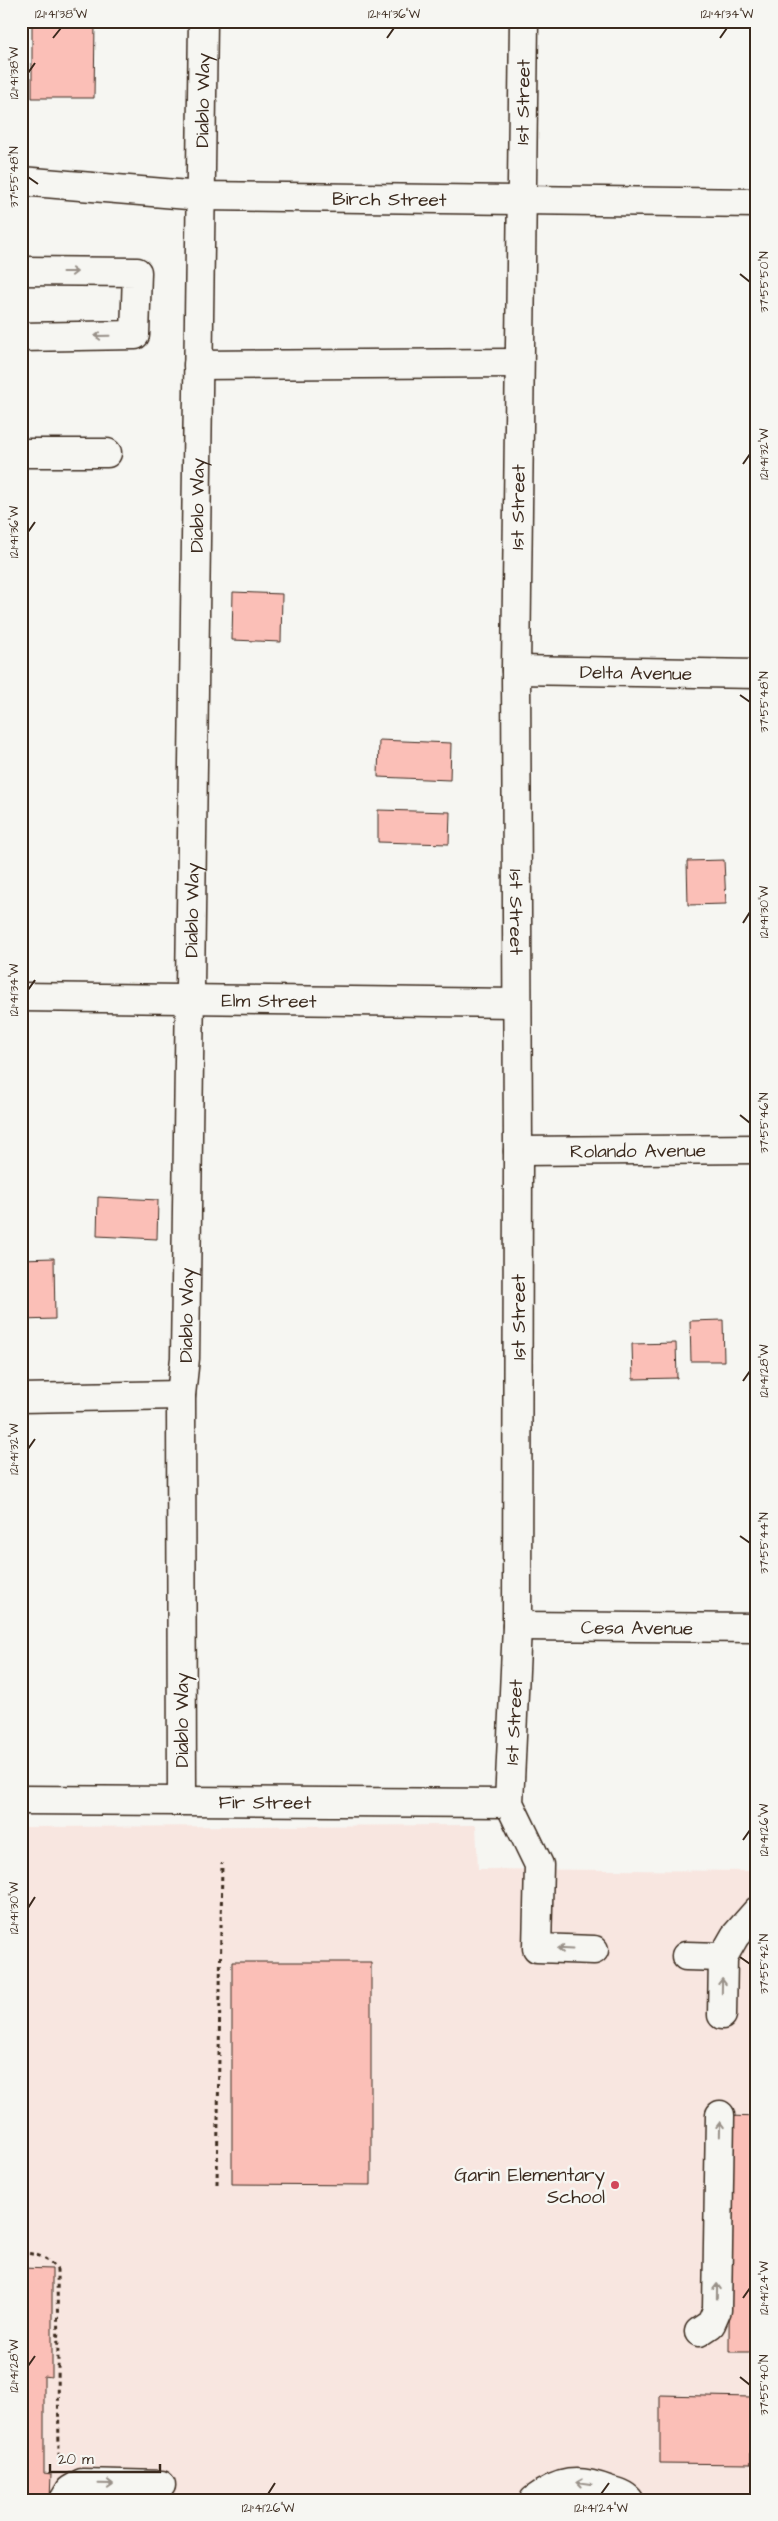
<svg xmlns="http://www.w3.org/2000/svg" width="778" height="2521" viewBox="0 0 778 2521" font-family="'Architects Daughter',sans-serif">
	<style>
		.built { fill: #f8e6e0 }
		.building { fill: #fbbfb7; stroke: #3b2a1e }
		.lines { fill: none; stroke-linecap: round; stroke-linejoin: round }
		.minor-casing { stroke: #3b2a1e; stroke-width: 31 }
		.path { stroke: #3b2a1e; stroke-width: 3; stroke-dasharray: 4 4; stroke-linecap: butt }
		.minor { stroke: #f6f6f2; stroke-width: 28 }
		.oneway { stroke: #989088 }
		.ticks { fill: none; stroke: #3b2a1e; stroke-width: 2 }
		.poi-dot { fill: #d1495b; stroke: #f6f6f2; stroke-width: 2 }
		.labels { text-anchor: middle; stroke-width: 5; stroke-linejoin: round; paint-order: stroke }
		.street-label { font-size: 19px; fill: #3b2a1e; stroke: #f6f6f2 }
		.poi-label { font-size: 19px; fill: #3b2a1e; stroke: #f6f6f2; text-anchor: end }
		.neatline { fill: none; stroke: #3b2a1e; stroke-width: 2 }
		.ticks-label { font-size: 12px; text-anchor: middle; fill: #3b2a1e }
	</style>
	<rect width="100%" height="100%" fill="#f6f6f2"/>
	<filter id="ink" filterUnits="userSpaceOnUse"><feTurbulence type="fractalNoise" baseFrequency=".02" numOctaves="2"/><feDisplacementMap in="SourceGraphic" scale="10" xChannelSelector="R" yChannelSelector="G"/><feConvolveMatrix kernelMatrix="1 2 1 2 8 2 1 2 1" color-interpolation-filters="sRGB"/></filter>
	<g filter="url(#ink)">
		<path class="built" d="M476,1825L478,1869L757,1871V2500H21V1827Z"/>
		<g class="building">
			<path d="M32,21H95L94,98H32Z"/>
			<path d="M233,592L282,594L281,642L232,640Z"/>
			<path d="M379,740L451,743L450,780L378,777Z"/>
			<path d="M378,810L450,812L449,844L378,842Z"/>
			<path d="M724,860L726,904L688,905L687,861Z"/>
			<path d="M98,1197L158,1200L157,1239L97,1236Z"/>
			<path d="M54,1258L55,1319L21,1320V1259Z"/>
			<path d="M723,1320L724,1361H691L690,1321Z"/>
			<path d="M676,1343L677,1378L633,1379L632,1344Z"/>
			<path d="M232,1962H371V2185L232,2184Z"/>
			<path d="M730,2116L757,2117V2352H729Z"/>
			<path d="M21,2268L52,2269V2377L44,2376V2473L51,2474L50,2500H21Z"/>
			<path d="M660,2395L751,2397V2464L660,2463Z"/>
			<rect x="751" y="2397" width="6" height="67"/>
		</g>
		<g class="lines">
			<g class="minor-casing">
				<g id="minor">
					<path id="s1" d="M524,21L516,670L518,1151L517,1626L509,1803L539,1865L537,1948L594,1950"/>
					<path id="s2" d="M21,181L200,196L757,203"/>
					<path d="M21,271L137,272L135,335L21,337"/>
					<path d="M198,365L519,363"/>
					<path d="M21,453H107"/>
					<path id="s3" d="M516,670L757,674"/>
					<path id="s4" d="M21,997L516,1003"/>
					<path id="s5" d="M518,1151L757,1149"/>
					<path d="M21,1398L181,1395"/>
					<path id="s6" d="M517,1626L757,1628"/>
					<path id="s7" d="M21,1800L509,1803"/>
					<path id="s8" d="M182,1800L181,1395L185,1358L203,21"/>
					<path d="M686,1956L723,1957"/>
					<path d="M722,2015L723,1957L735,1936L757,1911"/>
					<path d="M699,2332L711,2324L717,2310L720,2115"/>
					<path d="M64,2500L70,2490L82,2483L161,2485"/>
					<path d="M534,2500C559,2481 578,2478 608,2490C615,2492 624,2494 629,2500"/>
				</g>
			</g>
			<g class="path">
				<path d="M217,2184L222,1863"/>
				<path d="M21,2253C36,2253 48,2258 57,2270L59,2455H63"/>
			</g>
			<use href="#minor" class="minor"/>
		</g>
		<defs><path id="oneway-shaft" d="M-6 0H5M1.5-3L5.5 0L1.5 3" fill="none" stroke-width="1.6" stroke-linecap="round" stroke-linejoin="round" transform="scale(1.25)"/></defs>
		<g class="oneway">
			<use href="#oneway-shaft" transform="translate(70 272)"/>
			<use href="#oneway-shaft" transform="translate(102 336) rotate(179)"/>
			<use href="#oneway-shaft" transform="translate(565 1949) rotate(-177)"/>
			<use href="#oneway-shaft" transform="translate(722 1986) rotate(-89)"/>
			<use href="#oneway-shaft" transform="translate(720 2129) rotate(-89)"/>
			<use href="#oneway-shaft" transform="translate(717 2291) rotate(-89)"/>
			<use href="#oneway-shaft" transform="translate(584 2483) rotate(-172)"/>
			<use href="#oneway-shaft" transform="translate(106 2484) rotate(1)"/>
		</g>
	</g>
	<path class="ticks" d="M53,38L61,28M387,38L394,28M720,38L727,28M28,73L35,63M28,177L38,184M740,274L750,282M743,464L750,454M28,532L35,522M740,695L750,702M743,923L750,912M28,990L35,980M740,1115L750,1123M743,1381L750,1371M28,1449L35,1439M740,1536L750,1543M743,1840L750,1830M28,1908L35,1897M740,1957L750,1964M743,2298L750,2288M28,2366L35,2356M740,2377L750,2385M268,2494L275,2483M601,2494L609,2483"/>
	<circle class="poi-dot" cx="615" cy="2185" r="5"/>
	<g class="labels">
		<g class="street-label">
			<text dy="7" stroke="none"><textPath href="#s8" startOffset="1700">Diablo Way</textPath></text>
			<text transform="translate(522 102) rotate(-89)" y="7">1st Street</text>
			<text dy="7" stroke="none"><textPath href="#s2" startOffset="369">Birch Street</textPath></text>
			<text dy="7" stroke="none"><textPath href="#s8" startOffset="1295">Diablo Way</textPath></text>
			<text transform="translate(517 507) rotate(-89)" y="7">1st Street</text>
			<text dy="7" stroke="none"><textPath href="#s3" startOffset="120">Delta Avenue</textPath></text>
			<text dy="7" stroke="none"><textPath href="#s8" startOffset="890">Diablo Way</textPath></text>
			<text dy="7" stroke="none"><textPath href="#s1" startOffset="891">1st Street</textPath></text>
			<text dy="7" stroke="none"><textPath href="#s4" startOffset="248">Elm Street</textPath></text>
			<text dy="7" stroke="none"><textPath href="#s5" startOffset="120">Rolando Avenue</textPath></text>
			<text dy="7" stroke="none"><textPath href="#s8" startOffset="485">Diablo Way</textPath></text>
			<text transform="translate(518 1317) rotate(-90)" y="7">1st Street</text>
			<text dy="7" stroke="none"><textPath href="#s6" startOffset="120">Cesa Avenue</textPath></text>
			<text transform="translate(181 1720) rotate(-90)" y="7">Diablo Way</text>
			<text transform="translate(513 1722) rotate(-87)" y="7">1st Street</text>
			<text dy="7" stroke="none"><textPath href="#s7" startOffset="244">Fir Street</textPath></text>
		</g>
		<g class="poi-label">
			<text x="605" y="2181">Garin Elementary<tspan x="605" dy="22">School</tspan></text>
		</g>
	</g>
	<rect width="778" height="2521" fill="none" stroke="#f6f6f2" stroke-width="55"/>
	<path d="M50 2464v8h110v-8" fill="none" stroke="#3b2a1e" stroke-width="2.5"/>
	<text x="58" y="2464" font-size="15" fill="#3b2a1e" stroke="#f6f6f2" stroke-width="4" paint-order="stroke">20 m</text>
	<rect x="28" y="28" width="722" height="2466" class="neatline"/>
	<g class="ticks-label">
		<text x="61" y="18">121°41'38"W</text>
		<text x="394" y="18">121°41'36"W</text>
		<text x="727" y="18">121°41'34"W</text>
		<text transform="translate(14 73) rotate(-90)" y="4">121°41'38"W</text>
		<text transform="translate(14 177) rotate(-90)" y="4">37°55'48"N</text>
		<text transform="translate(764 282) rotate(-90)" y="4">37°55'50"N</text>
		<text transform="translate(764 454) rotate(-90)" y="4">121°41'32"W</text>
		<text transform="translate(14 532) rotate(-90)" y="4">121°41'36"W</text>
		<text transform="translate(764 702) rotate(-90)" y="4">37°55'48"N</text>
		<text transform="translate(764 912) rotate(-90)" y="4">121°41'30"W</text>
		<text transform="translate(14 990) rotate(-90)" y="4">121°41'34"W</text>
		<text transform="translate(764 1123) rotate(-90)" y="4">37°55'46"N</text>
		<text transform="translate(764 1371) rotate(-90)" y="4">121°41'28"W</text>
		<text transform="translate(14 1449) rotate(-90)" y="4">121°41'32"W</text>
		<text transform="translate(764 1543) rotate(-90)" y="4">37°55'44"N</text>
		<text transform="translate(764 1830) rotate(-90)" y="4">121°41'26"W</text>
		<text transform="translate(14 1908) rotate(-90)" y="4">121°41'30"W</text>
		<text transform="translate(764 1964) rotate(-90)" y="4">37°55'42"N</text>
		<text transform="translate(764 2288) rotate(-90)" y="4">121°41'24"W</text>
		<text transform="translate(14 2366) rotate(-90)" y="4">121°41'28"W</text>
		<text transform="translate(764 2385) rotate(-90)" y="4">37°55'40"N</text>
		<text x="268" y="2512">121°41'26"W</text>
		<text x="601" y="2512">121°41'24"W</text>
	</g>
</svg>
